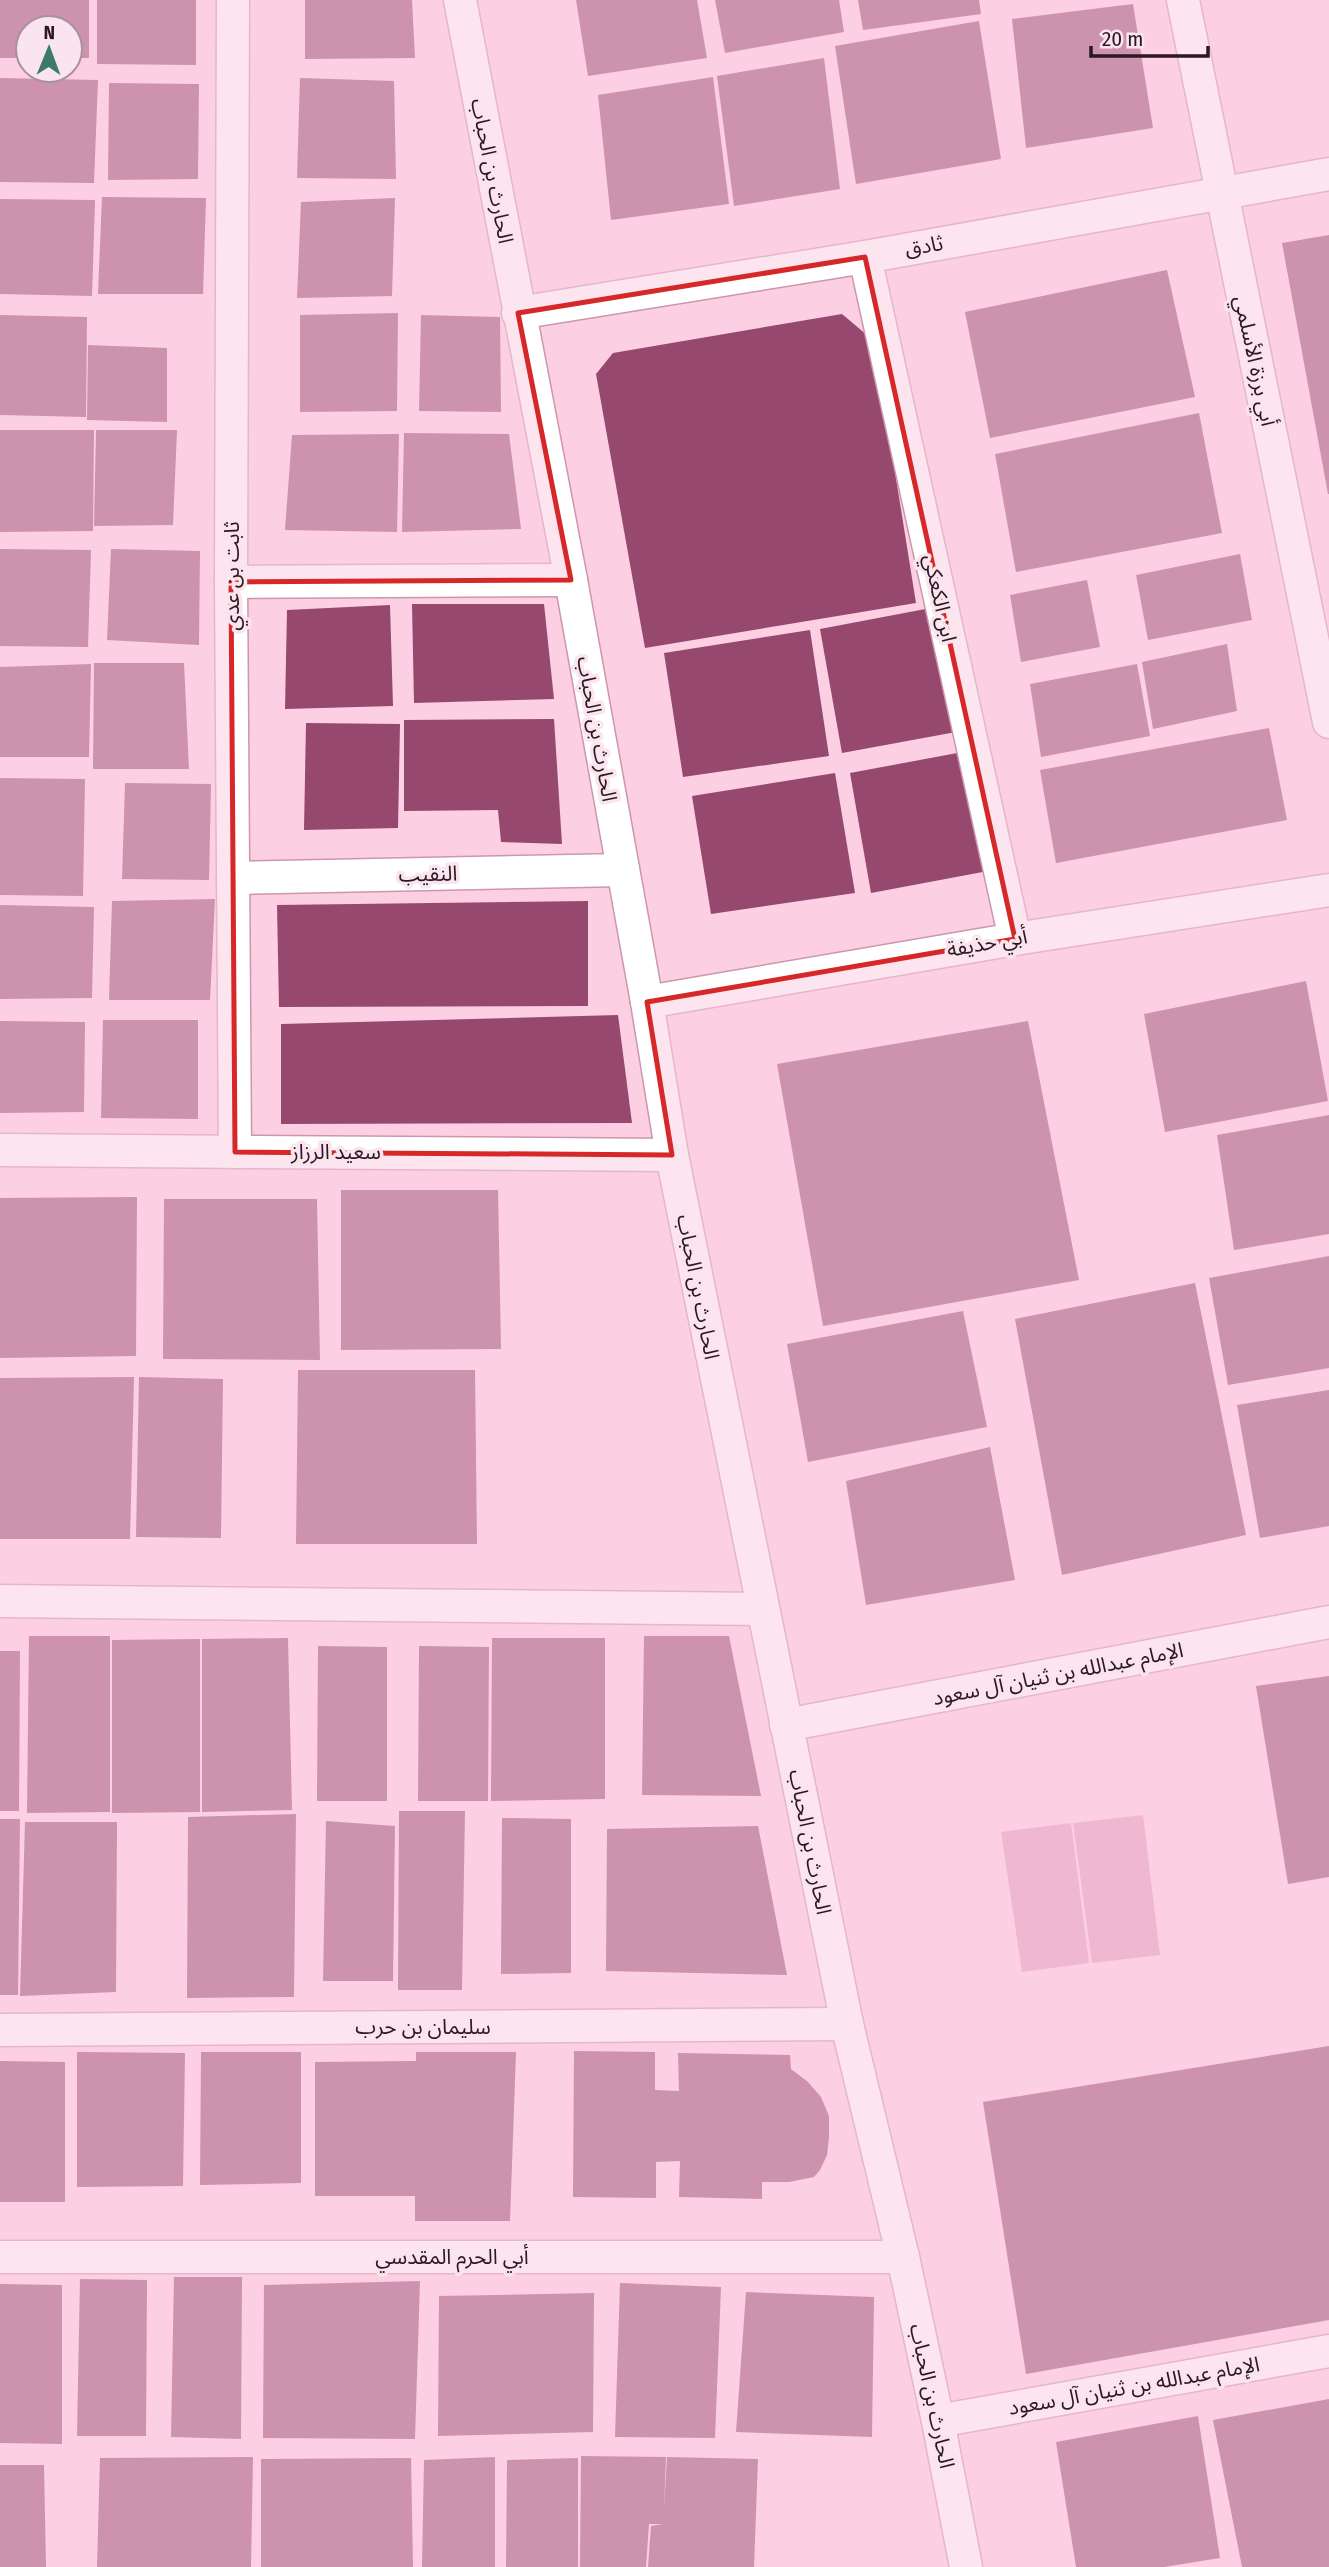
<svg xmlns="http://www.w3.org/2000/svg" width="1329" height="2567" viewBox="0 0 1329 2567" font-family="'Fira Sans Condensed','Noto Sans Arabic',sans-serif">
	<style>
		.green { fill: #e09bba }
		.building { fill: #96486e }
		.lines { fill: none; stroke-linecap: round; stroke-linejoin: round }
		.street-casing { stroke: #cb97ae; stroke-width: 35 }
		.street { stroke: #fff; stroke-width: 32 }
		.marked { fill: none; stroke: #d62828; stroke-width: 5; stroke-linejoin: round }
		.labels { text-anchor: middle; stroke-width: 7; stroke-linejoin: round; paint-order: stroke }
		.street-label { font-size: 21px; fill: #2b1821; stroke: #fae4ed }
	</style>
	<rect width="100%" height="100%" fill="#fccfe2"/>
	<g class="green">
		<path d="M1143,1815L1160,1955L1092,1963L1073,1823Z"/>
		<path d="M1071,1823L1089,1963L1022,1972L1001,1832Z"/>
	</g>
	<g class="building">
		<path d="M0,0H89V58H70V28H28V58H0Z"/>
		<path d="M97,0H196V65L97,64Z"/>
		<path d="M305,0H412L415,58L305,59Z"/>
		<path d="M576,0H697L707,58L588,76Z"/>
		<path d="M715,0H839L844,32L725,53Z"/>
		<path d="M858,0H979L981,14L863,30Z"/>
		<path d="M1133,4L1153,128L1026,148L1012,19Z"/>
		<path d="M979,21L1001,159L856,184L835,46Z"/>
		<path d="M824,58L840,189L734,206L717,76Z"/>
		<path d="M713,77L729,204L611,220L598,95Z"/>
		<path d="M0,78L98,80L94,183L0,182Z"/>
		<path d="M300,78L394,81L396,179L297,178Z"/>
		<path d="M109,83L199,84L198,179L108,180Z"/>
		<path d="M102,197L206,198L203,294H98Z"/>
		<path d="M395,198L392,296L297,298L301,202Z"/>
		<path d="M0,199L95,200L92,296L0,294Z"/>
		<path d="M1329,235V494H1328L1282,243Z"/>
		<path d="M1167,270L1195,397L990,438L965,312Z"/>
		<path d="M398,313L397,411L300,412V315Z"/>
		<path d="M842,314L874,341L916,603L645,648L596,374L613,353Z"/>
		<path d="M0,315L87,317L86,417L0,415Z"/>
		<path d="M421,315L500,317L501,412L419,411Z"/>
		<path d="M88,345L167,348V422L87,420Z"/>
		<path d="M1199,413L1222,533L1016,572L995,454Z"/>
		<path d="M0,430H94L93,531L0,532Z"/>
		<path d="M96,430H177L173,525L94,526Z"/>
		<path d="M404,433L509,434L521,529L402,532Z"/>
		<path d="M399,434L397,532L285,530L292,435Z"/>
		<path d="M0,549L91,550L88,647L0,646Z"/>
		<path d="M111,549L200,551L199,645L107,640Z"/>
		<path d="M1240,554L1252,620L1148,640L1136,575Z"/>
		<path d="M1087,580L1100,647L1021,662L1010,595Z"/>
		<path d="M412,604H544L554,699L414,703Z"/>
		<path d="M390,605L393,706L285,709L287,610Z"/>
		<path d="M936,607L956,732L842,753L820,629Z"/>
		<path d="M810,630L829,756L683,777L664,653Z"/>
		<path d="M1227,644L1237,711L1153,729L1142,662Z"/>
		<path d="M94,663H184L189,769H93Z"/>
		<path d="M91,664L89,757H0V667Z"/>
		<path d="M1137,664L1150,736L1041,757L1030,684Z"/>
		<path d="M554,719L562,844L501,842L498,810L404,811V720Z"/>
		<path d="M306,723L400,724L398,828L304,830Z"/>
		<path d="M1269,728L1287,820L1056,863L1040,770Z"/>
		<path d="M968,751L988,871L871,893L850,773Z"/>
		<path d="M835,773L855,893L711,914L692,796Z"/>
		<path d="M0,778L85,779L83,896L0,895Z"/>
		<path d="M125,783L211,784L209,880L122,879Z"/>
		<path d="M215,899L210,1000H109L112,901Z"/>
		<path d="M588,901V1006L279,1007L277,905Z"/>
		<path d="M0,905L94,907L92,998L0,999Z"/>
		<path d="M1306,981L1328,1101L1165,1132L1144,1014Z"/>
		<path d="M618,1015L632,1123L281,1124V1024Z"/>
		<path d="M103,1020H198V1119L101,1118Z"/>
		<path d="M0,1021L85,1022L84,1112L0,1113Z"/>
		<path d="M1028,1021L1079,1280L823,1326L777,1064Z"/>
		<path d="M1329,1115V1234L1234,1250L1217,1135Z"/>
		<path d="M341,1190H498L501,1349L341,1350Z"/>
		<path d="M137,1197L136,1356L0,1358V1198Z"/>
		<path d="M164,1199H317L320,1360L163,1359Z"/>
		<path d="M1329,1256V1368L1228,1385L1209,1278Z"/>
		<path d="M1195,1283L1246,1535L1062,1575L1015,1319Z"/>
		<path d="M963,1311L987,1427L808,1462L787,1344Z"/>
		<path d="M298,1370H475L477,1544H296Z"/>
		<path d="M134,1377L130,1539H0V1378Z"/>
		<path d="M139,1377L223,1379L221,1538L136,1537Z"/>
		<path d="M1329,1390V1526L1260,1538L1237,1405Z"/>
		<path d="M990,1447L1015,1580L866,1605L846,1481Z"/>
		<path d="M29,1636H110V1812L27,1813Z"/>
		<path d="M644,1636H729L761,1796L642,1795Z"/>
		<path d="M288,1638L292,1810L202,1812V1639Z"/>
		<path d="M492,1638H605V1799L491,1801Z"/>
		<path d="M200,1639V1812L112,1813V1640Z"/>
		<path d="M318,1646L387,1647V1801H317Z"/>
		<path d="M419,1646L489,1647L488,1801H418Z"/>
		<path d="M0,1651H20L19,1811H0Z"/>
		<path d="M1329,1676V1877L1288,1884L1256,1686Z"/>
		<path d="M399,1811H465L462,1990H398Z"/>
		<path d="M296,1814L294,1997L187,1998L188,1817Z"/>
		<path d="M502,1818L571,1819V1973L501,1974Z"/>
		<path d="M0,1819H20L18,1995H0Z"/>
		<path d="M326,1821L395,1826L393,1981H323Z"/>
		<path d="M25,1822H117L116,1992L20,1996Z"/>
		<path d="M758,1826L787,1975L606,1971L607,1829Z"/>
		<path d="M1329,2046V2320L1026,2374L983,2102Z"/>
		<path d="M574,2051L655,2052V2090L679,2091L678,2053L790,2055L791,2069L808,2082L821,2097L829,2116V2137L827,2155L820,2170L814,2177L789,2182H762V2199L679,2197L680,2161L656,2162V2198L573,2197Z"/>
		<path d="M77,2052L185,2053L183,2186L77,2187Z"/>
		<path d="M201,2052H301V2183L200,2185Z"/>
		<path d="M416,2052H516L510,2221H415V2196H315V2062L416,2061Z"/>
		<path d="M0,2061L65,2062V2202H0Z"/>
		<path d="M174,2277H242L241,2439L171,2437Z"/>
		<path d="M80,2279L147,2280L146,2436H77Z"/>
		<path d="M420,2281L415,2439L263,2438L264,2285Z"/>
		<path d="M620,2283L721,2287L715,2438L615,2437Z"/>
		<path d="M0,2284L62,2285V2444L0,2443Z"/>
		<path d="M746,2292L874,2297L872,2437L736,2432Z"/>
		<path d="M594,2293L593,2432L438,2436L439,2296Z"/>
		<path d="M1329,2399V2567H1242L1213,2420Z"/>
		<path d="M1198,2416L1220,2558L1164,2567H1076L1056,2442Z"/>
		<path d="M581,2456L666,2457L664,2509L667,2457L758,2459L754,2567H648L651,2526L663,2524H649L646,2567H580Z"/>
		<path d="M253,2457L251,2567H97L100,2458Z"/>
		<path d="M495,2457V2567H422L424,2460Z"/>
		<path d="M411,2458L413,2567H261V2459Z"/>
		<path d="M578,2458V2567H506L507,2460Z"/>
		<path d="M0,2465H44L46,2567H0Z"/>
	</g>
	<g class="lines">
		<g class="street-casing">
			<g id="street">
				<path d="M233,0L231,582L235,1152"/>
				<path d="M460,0L571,580L647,1002L672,1155L847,2024L903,2257L938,2421L966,2567"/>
				<path d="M1183,0L1329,722"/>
				<path d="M865,257L1015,939"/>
				<path d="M518,313L865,257L1329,174"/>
				<path d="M231,582L571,580"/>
				<path d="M233,878L623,870"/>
				<path d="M647,1002L1015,939L1329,890"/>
				<path d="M0,1150L672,1155"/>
				<path d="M0,1601L762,1609"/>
				<path d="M786,1725L1329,1622"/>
				<path d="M0,2030L847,2024"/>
				<path d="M0,2257H903"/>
				<path d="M938,2421L1329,2351"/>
			</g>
		</g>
		<use href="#street" class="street"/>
	</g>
	<path d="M0 0H1329V2567H0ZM865,257L1015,939L647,1002L672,1155L235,1152L231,582L571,580L518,313Z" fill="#fccfe2" fill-opacity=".55" fill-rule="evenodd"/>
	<path class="marked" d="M865,257L1015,939L647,1002L672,1155L235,1152L231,582L571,580L518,313Z"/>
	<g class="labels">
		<g class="street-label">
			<text transform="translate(492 171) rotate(79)" y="7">الحارث بن الحباب</text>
			<text transform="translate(924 246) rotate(-10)" y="7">ثادق</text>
			<text transform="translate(1255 361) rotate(78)" y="7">أبي برزة الأسلمي</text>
			<text transform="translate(232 576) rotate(-90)" y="7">ثابت بن عدي</text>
			<text transform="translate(940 598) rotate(78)" y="7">ابن الكعكي</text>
			<text transform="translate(597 729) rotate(80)" y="7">الحارث بن الحباب</text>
			<text transform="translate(428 874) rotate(-1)" y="7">النقيب</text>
			<text transform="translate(987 943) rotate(-10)" y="7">أبي حذيفة</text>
			<text x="336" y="1159">سعيد الرزاز</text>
			<text transform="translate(698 1287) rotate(79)" y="7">الحارث بن الحباب</text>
			<text transform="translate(1058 1674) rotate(-11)" y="7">الإمام عبدالله بن ثنيان آل سعود</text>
			<text transform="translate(810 1842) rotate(79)" y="7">الحارث بن الحباب</text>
			<text x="423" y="2034">سليمان بن حرب</text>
			<text x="452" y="2264">أبي الحرم المقدسي</text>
			<text transform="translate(1134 2386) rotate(-10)" y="7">الإمام عبدالله بن ثنيان آل سعود</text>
			<text transform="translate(932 2396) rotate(78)" y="7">الحارث بن الحباب</text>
		</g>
	</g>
	<g transform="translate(49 49) rotate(1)"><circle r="33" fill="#fae4ed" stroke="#a7929b" stroke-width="2"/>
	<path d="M0-5L12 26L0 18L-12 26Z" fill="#3c7b68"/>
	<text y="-10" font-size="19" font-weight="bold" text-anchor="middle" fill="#2b1821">N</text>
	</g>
	<path d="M1091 46v10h117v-10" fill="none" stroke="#2b1821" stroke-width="3.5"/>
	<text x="1102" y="46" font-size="21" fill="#2b1821" stroke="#fae4ed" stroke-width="5" paint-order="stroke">20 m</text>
</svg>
